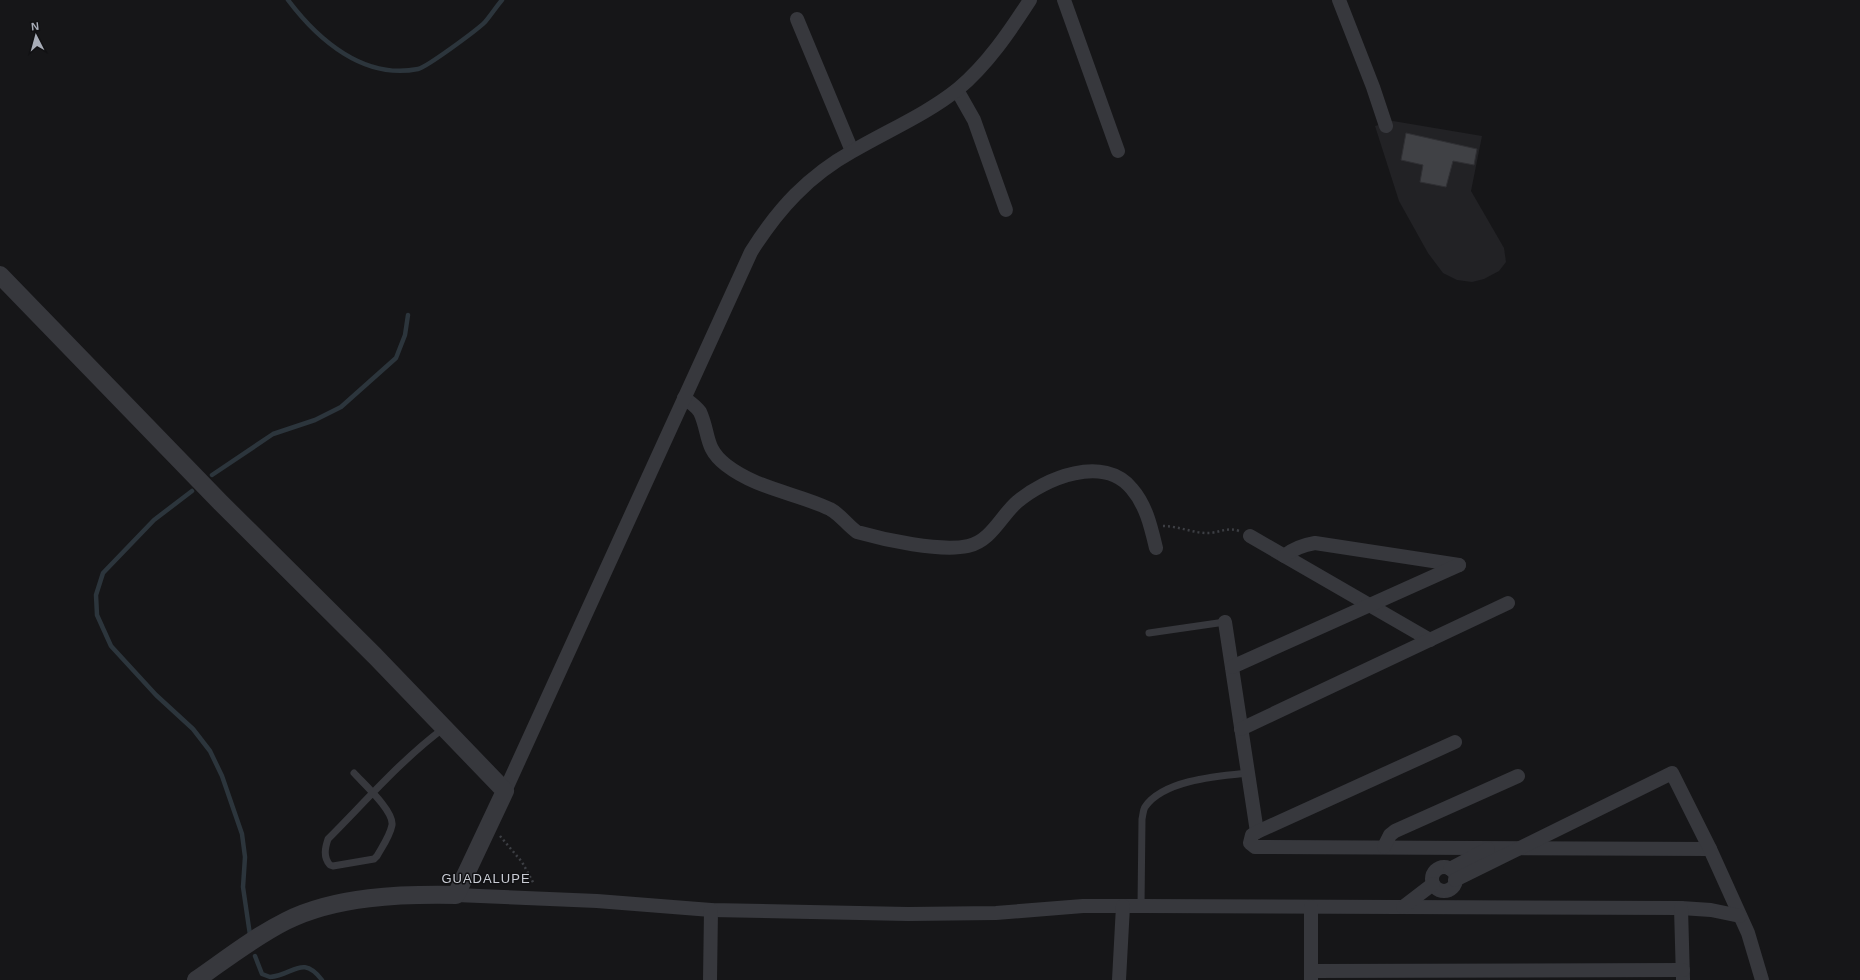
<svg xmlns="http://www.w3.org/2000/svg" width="1860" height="980" viewBox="0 0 1860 980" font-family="Arial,sans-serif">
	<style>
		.built { fill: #222225 }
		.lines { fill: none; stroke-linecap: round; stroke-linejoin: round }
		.stream { stroke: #2c353c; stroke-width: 4.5 }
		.building { fill: #404145; stroke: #303034 }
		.path { stroke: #3d3f44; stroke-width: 2.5; stroke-dasharray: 2 3; stroke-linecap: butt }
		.service { stroke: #37383d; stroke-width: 7 }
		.minor { stroke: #37383d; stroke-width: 14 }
		.tertiary { stroke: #37383d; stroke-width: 18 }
		.labels { text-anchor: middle; stroke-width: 3; stroke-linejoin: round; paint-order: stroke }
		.quarter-label { font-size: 13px; letter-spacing: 1px; fill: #c9ccd4; stroke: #111113 }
	</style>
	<rect width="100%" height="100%" fill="#161618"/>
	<path class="built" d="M1393,121L1482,136L1471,191L1504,248L1506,262L1499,271L1484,279L1472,282L1457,280L1443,273L1428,253L1399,201L1375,126Z"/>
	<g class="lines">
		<g class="stream">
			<path d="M288,0C318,40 364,80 418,69C427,67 477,30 485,22C491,15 496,7 502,0"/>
			<path d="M212,475L273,434L315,420L341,407L396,358L405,335L408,315"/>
			<path d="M192,491L154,520L103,573L96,595L97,615L111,646L156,695L193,729L210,751L222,776L242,834L245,857L243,887L250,935"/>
			<path d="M255,956L262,974L270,977C294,975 302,954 322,980"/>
		</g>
	</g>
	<path class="building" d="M1406,133L1477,149L1474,165L1453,161L1446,187L1420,182L1423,165L1401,160Z"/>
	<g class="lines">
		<g class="path">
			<path d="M1163,526C1179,526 1195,534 1210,533C1220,532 1228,527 1239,531"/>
			<path d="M500,836L522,862L534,884"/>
		</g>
		<g class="service">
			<path d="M1149,633L1225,622"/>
			<path d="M354,773C364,784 394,811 392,825C390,836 382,847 377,856L374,859L333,866L330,865C323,857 325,848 328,839C366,801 401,760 444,728"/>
			<path d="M1141,906L1142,819C1143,815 1143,810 1145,807C1163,780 1218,776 1248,773"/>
		</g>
		<g class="minor">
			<path d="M1064,0L1118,151"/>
			<path d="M1339,0L1373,87L1386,126"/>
			<path d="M797,19L852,151"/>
			<path d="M957,90L974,120L1006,210"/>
			<path d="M684,398C690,402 696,406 700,412C710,434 704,448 726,465C757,489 796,493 830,509C841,515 847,525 857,532C885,540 940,552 968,546C991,541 1001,516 1017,502C1045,478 1104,454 1132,489C1146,505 1151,527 1156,548"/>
			<path d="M1250,536L1430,640"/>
			<path d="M1284,556C1294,548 1303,545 1315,543L1459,565"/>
			<path d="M1225,622L1257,832"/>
			<path d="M1232,667L1459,565"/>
			<path d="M1241,729L1508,603"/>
			<path d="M1455,742L1257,832L1252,835L1250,843L1255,847H1260L1710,849"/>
			<path d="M505,791L751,252C778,209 808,176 853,151C887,131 927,114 958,89C987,65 1010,31 1030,0"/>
			<path d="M1384,847L1390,835L1395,831L1518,776"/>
			<circle cx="1444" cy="879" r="12"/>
			<path d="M1450,869L1488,849"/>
			<path d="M1455,880L1672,773L1710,849L1748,933L1762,980"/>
			<path d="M456,895L597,901L711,910L908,914L996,913L1083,906H1141L1681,908L1711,910L1740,916"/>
			<path d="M1403,907L1433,884"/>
			<path d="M1681,908L1683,979"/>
			<path d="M1311,971L1683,970"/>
			<path d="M710,980L711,910"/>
			<path d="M1119,980L1123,906"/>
			<path d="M1311,980V907"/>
		</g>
		<path class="tertiary" d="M0,275L220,502L375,656L505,791L456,895C401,894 336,896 286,921C254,937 225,960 196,980"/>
	</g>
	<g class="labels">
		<g class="quarter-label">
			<text x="486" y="883">GUADALUPE</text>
		</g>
	</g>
	<g transform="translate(36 36) rotate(354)" stroke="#111113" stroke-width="3" paint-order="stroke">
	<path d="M0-3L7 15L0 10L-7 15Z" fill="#a8adb8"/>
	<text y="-6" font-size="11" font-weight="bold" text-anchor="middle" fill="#a8adb8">N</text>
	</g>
</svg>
